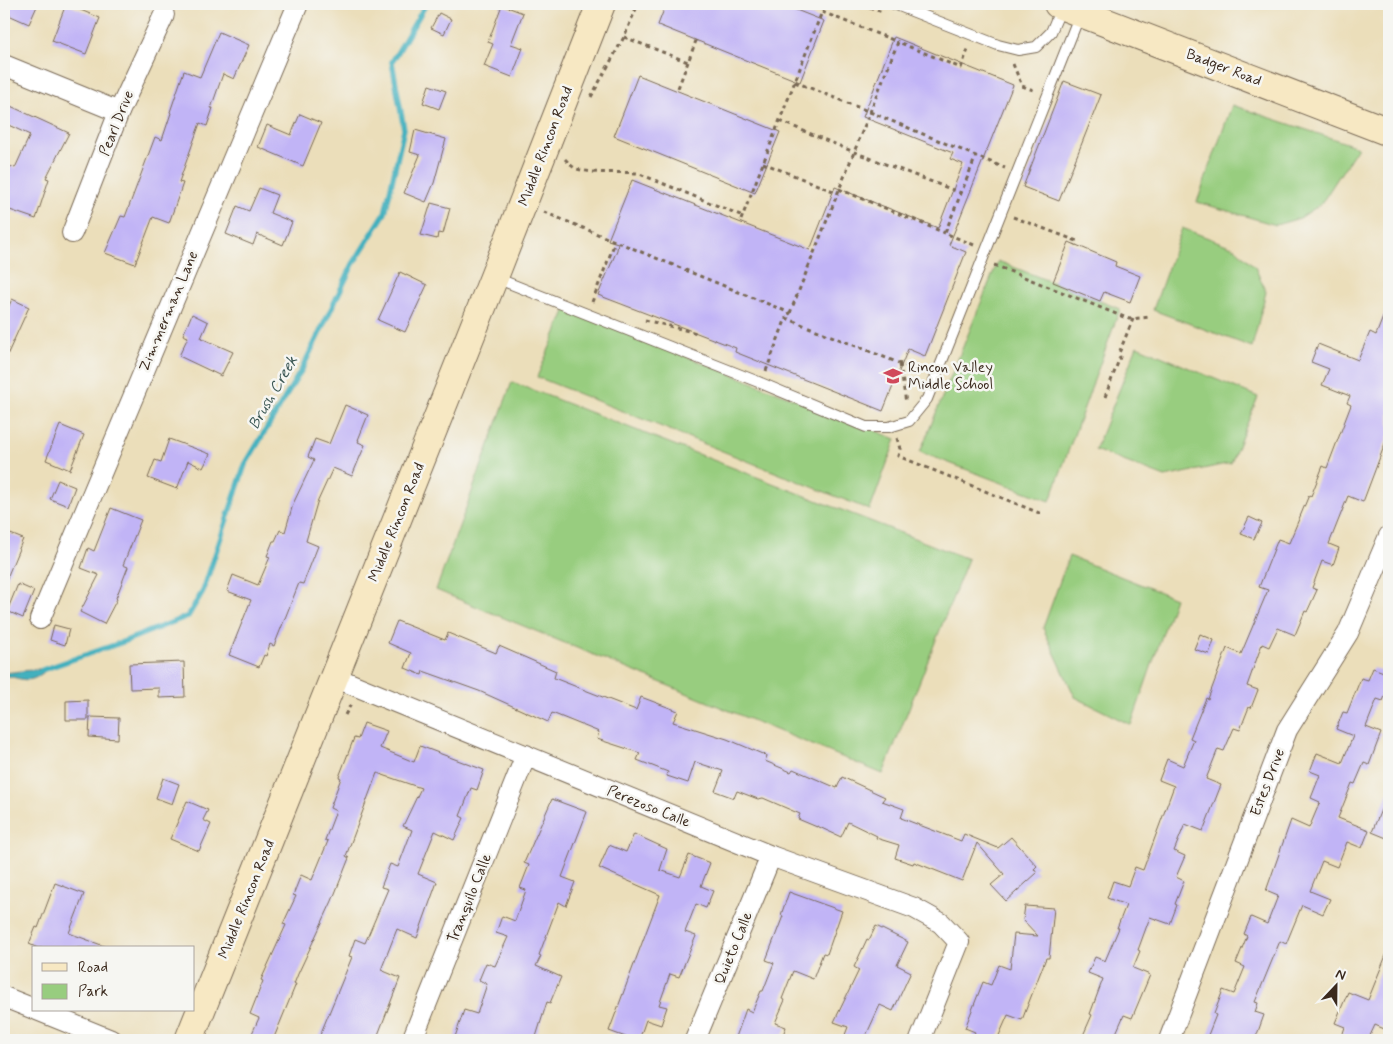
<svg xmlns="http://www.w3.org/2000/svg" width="1393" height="1044" viewBox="0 0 1393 1044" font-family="Mynerve,sans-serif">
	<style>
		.green { fill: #98cd7f; stroke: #6a7c4e }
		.water { fill: #42b0be; stroke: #3e6d6e }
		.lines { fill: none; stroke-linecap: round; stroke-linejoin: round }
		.stream { stroke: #42b0be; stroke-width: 5.5 }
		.building { fill: #c1b4f6 }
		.lane-casing { stroke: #796955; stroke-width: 12 }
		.street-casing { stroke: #796955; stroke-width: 22 }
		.secondary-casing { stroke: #796955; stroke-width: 30 }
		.path { stroke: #796955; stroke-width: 3; stroke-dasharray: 4 4; stroke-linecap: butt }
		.lane { stroke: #fff; stroke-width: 10 }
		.street { stroke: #fff; stroke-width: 20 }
		.secondary { stroke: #f7e8c3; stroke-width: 28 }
		.labels { text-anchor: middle; stroke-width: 5; stroke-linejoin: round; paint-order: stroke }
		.street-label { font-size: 15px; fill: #3b2a1e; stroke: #f6f6f2 }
		.poi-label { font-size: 15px; fill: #3b2a1e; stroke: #f6f6f2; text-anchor: start }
		.water-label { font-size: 16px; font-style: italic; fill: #3d5956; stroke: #f6f6f2 }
	</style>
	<rect width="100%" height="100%" fill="#f6f6f2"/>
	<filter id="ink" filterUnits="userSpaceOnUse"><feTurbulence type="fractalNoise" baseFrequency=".02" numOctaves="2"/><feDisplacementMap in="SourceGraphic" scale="10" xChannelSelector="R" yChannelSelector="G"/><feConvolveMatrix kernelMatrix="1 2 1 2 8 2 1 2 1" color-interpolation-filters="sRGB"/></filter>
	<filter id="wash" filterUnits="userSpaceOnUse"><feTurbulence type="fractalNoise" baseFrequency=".0096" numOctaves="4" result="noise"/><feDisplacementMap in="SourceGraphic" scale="20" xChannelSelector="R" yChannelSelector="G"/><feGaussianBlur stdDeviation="1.12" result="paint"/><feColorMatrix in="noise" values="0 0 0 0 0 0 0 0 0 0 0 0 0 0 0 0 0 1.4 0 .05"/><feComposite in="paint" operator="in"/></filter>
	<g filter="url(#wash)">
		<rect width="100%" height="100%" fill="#ebdeba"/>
		<g class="green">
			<path d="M1232,105L1358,147L1321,204L1300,218L1276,225L1197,202Z"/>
			<path d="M1182,228L1235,248L1255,267L1266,292L1252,347L1153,310Z"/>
			<path d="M998,261L1120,309L1050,501L920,452Z"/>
			<path d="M566,309L896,439L870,510L537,377Z"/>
			<path d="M1137,346L1258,397L1231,463L1165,477L1095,450Z"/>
			<path d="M512,382L968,559L883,774L436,590Z"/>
			<path d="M1069,556L1175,598L1131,725L1075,697L1043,628Z"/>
		</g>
		<path class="water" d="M48,668C31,685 26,680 4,675V673Z"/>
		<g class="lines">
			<path class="stream" d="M42,670L120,643L188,616L203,591L245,465L302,369L353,264L385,213L404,129L392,62L426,4"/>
		</g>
		<g id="blocks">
			<g class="building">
				<path d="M4,4H38L29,24L4,13Z"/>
				<path d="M66,4L100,18L86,54L52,41Z"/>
				<path d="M666,4H781L824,21L800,82L658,25Z"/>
				<path d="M502,5L523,13L511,44L523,48L512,77L484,66L493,44L488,42Z"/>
				<path d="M439,13L451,19L444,34L431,28Z"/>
				<path d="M219,32L249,45L234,79L223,74L211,108H213L207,126L200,123L179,182L183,183L169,223L153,217L135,264L105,253L121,216L125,217L155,137L162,140L171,113L170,112L184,71L200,77Z"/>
				<path d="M894,37L1013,85L949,245L966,252L925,356L908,349L883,411L735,352L736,348L598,295L617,250L618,243L608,240L632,180L810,250L835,187L938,228L963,164L950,159L953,153L863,117Z"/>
				<path d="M638,75L780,132L755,193L614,136Z"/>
				<path d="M1064,81L1101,95L1059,201L1023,187Z"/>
				<path d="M429,85L446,91L439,109L423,103Z"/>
				<path d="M4,103L69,133L46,178L49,179L36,219L4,208V164L15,168L30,135L4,123Z"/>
				<path d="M300,114L321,123L303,166L258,147L267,125L291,135Z"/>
				<path d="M415,130L446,139L434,183L426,202L404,193L420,155L410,152Z"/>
				<path d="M259,188L277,195L270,213L292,222L283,245L257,234L253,245L226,234L237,206L249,211Z"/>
				<path d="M431,203L450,208L443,234L438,233L437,239L421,235Z"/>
				<path d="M1069,242L1116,262L1115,266L1140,276L1130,302L1104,292L1100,301L1053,282Z"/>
				<path d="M400,272L427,285L405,332L378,320Z"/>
				<path d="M12,299L29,307L4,362V317Z"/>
				<path d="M1389,302V433L1363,502L1348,496L1329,544L1339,548L1333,565L1322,561L1312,588L1317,590L1307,612L1305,611L1295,635L1278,628L1269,647L1262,644L1247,686L1258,690L1251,708L1249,707L1240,730L1234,728L1224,751L1218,749L1206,779L1221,785L1203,831L1185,824L1174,851L1185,856L1176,877L1184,881L1175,904L1177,905L1170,924L1150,917L1138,950L1140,951L1133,968L1150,975L1132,1018L1124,1015L1113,1040H1081L1092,1015L1090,1014L1103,979L1088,973L1095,957L1105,961L1119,928H1117L1126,905L1107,898L1113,881L1128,886L1135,867L1143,870L1174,786L1159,780L1167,759L1183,766L1194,740L1190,738L1206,698L1208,699L1227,648L1241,654L1268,590L1259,587L1278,539L1289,543L1309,495L1311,496L1323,466L1327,468L1351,405L1347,403L1350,396L1322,385L1329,369L1311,362L1318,344L1358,360L1370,332L1376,335Z"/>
				<path d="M192,314L208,322L201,338L233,352L221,376L179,356L188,337L183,335Z"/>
				<path d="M345,405L368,415L358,440H359L358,442L365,445L352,476L333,468L317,503L306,541L318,546L303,584L299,583L274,646L270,644L266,656L264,655L259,667L229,655L251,600L227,591L233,575L258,585L270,557L267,556L273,541H275L280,530L285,532L293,504L314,460L308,457L315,439L329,444Z"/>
				<path d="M60,425L84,435L70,470L46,460Z"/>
				<path d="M169,439L210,454L203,468L188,461L177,489L148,478L155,460L161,462Z"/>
				<path d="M58,480L75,487L68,506L50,499Z"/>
				<path d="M111,508L141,520L123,565L128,567L116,598L117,599L104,624L80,612L99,575L81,568L88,548L94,551Z"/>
				<path d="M1249,517L1262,523L1254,539L1241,534Z"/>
				<path d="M8,533L23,539L4,585V542Z"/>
				<path d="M18,584L34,591L23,618L7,611Z"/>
				<path d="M397,621L445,640L448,633L496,653L499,646L556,671L554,678L636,710L641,697L678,711L673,722L727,739L767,756L765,761L791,772L793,769L837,788L842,777L885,797L882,801L904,809L901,818L961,841L964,834L998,848L1011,837L1037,866L1034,869L1037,873L1006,901L991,885L1004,874L977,843L962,881L914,862L913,864L895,858L899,845L876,838L877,836L848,822L841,837L817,826V827L798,819L800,814L763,798L758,799L737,791L734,798L715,791L723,771L695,762L688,783L667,776L668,772L637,760L640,753L597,739L599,732L552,713L548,722L479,691L423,671L422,675L405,668L411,653L388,643Z"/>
				<path d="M54,625L69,629L65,645L50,640Z"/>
				<path d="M1200,634L1214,640L1209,654L1194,649Z"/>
				<path d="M184,662L185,697L159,698V688L130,689L129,664Z"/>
				<path d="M1373,668L1389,674V686L1383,701L1377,699L1366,727L1381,733L1369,765L1364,763L1355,784L1352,783L1338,818L1369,830L1362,848L1347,842L1337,867L1322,861L1310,891L1330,899L1323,914L1302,905L1286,944L1280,941L1255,1002L1258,1003L1255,1012L1264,1015L1255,1040H1206L1216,1015L1214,1014L1223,990L1234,994L1245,967L1236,963L1247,936L1244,934L1251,917L1267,924L1278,896L1266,891L1291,820L1309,828L1320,802L1311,798L1320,775L1310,771L1317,753L1342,763L1353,736L1336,729L1343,712L1347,713L1361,678L1368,680Z"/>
				<path d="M88,700V720H66V701Z"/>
				<path d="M90,717L119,718L118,739L89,737Z"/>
				<path d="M364,723L387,731L380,748L414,762L420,746L484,770L477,790L471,788L460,816L464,818L454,840L435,831L418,874L437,882L417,938L397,929L381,970L400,978L376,1040H318L352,957L349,956L355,939L365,943L388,889L381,887L390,864L398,867L412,830L403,826L421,788L377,773L346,856L349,858L332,901L298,974L294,984H296L273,1040H249L259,1018L250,1014L263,981L261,980L286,925L283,924L296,896L293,895L301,875L312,880L328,841L325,840L336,811L330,808L341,778L339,777L354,738L358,739Z"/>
				<path d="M163,778L179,784L172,804L156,798Z"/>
				<path d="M1389,790V839L1372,832Z"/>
				<path d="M552,799L587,812L562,877L575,882L566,906L559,902L539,955L541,956L536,966L561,977L550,1003L547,1002L535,1040H454L464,1010L477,1014L487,984L479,980L486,963L495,966L508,937L496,933L502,916L515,921L526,890L520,888L529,865L524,863Z"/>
				<path d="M187,801L208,810L203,820L211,824L199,851L170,839Z"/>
				<path d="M634,834L667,849L660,870L680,877L689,855L710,863L701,886L713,891L706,908L696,904L685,932L696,936L679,977L670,974L659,1005L667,1007L661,1025L646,1020L639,1040H634L609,1031L660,895L599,868L609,845L626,852Z"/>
				<path d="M55,883L84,894L69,933L104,946V948H38L29,944L36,927L38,928Z"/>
				<path d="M789,892L842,911L827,954L823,953L813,979L793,971L782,999L785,1000L775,1023L786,1027L781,1040H735L746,1009L752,1012L761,991H763L774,963L766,960L783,916L781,915Z"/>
				<path d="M1025,906L1054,908L1049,958H1046L1022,1020L1008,1015L997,1040H971L975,1032L965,1028L983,982L991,985L999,965L1010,969L1014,934L1038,936L1023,920Z"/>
				<path d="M876,926L908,942L897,965L911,972L893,1011L880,1005L864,1040H843L848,1027L834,1022L859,970L854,967L867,939L869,940Z"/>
				<path d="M1389,948V1031L1375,1025L1368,1040H1352L1342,1036L1345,1027L1335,1023L1348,992L1368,1000Z"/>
			</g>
		</g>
	</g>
	<g filter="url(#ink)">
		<use href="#blocks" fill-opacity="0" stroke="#796955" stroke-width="1"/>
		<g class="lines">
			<g class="lane-casing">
				<g id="lane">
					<path d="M894,4L998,45L1018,50L1036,47L1051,32L1061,8"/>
					<path d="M496,278L756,381L866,427H889L909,421L927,399L1080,14"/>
				</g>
			</g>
			<g class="street-casing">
				<g id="street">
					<path d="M4,65L119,112"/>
					<path d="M72,233L119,112L164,15"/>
					<path d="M40,619L298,4"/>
					<path d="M334,677L771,856L914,908L941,923L959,942L920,1040"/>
					<path d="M4,997L34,1009"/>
					<path d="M37,1010L111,1040"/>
					<path d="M412,1040L526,755"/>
					<path d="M695,1040L771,856"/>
					<path d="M1169,1040L1287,730L1348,633L1389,536"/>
				</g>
			</g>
			<g class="secondary-casing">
				<g id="secondary">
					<path d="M1058,4L1389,132"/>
					<path d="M189,1040L494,277L601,4"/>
				</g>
			</g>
			<g class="path">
				<path d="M814,4L824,8"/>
				<path d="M862,4L882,12"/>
				<path d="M822,12L898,42"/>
				<path d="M624,37L688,62L697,38"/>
				<path d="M1013,64L1022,86L1036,91"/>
				<path d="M795,82L870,112L898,42L961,68L969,47"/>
				<path d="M678,88L688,62"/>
				<path d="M591,97L624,37L638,4"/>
				<path d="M780,121L854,152L961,193"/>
				<path d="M565,159C569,163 573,168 577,169C597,175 618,171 637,173L743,216"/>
				<path d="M763,163L838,193"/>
				<path d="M839,189L945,233"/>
				<path d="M544,212L790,313L786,318L924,373"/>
				<path d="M1013,217L1077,241L1075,245"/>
				<path d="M741,220L825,4"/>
				<path d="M974,245L945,233L976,156"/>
				<path d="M994,265L1129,319L1151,317"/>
				<path d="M592,302L615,242"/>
				<path d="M790,313L870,112L1005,168"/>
				<path d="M645,320L697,333"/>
				<path d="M900,364L906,403"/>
				<path d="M766,371L786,318"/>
				<path d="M1105,397L1120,357L1119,353L1133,319"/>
				<path d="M897,438L900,449L898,456L1042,514"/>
				<path d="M345,715L351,704"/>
			</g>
			<use href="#lane" class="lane"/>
			<use href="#street" class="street"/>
			<use href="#secondary" class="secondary"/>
		</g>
	</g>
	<defs>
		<g id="school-bare" transform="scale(1.5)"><path d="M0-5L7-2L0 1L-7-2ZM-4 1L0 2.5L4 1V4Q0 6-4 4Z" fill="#d1495b" stroke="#f6f6f2" stroke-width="2.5" paint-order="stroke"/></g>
	</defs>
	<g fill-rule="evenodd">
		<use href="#school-bare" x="893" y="376"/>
	</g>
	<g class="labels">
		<g class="street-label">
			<text transform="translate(1224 67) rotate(21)" y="5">Badger Road</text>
			<text transform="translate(116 123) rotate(-68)" y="5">Pearl Drive</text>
			<text transform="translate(545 146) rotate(-69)" y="5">Middle Rincon Road</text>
			<text transform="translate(168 311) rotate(-67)" y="5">Zimmerman Lane</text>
			<text transform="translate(396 522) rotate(-68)" y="5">Middle Rincon Road</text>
			<text transform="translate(1267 782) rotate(-69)" y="5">Estes Drive</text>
			<text transform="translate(649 806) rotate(22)" y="5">Perezoso Calle</text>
			<text transform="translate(469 898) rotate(-68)" y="5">Tranquilo Calle</text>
			<text transform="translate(246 899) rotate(-68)" y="5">Middle Rincon Road</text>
			<text transform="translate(733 948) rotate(-68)" y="5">Quieto Calle</text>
		</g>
		<g class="poi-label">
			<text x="908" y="372">Rincon Valley<tspan x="908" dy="17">Middle School</tspan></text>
		</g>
		<g class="water-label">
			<text transform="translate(272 392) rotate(-60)" y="6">Brush Creek</text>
		</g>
	</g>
	<rect width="1393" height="1044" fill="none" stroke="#f6f6f2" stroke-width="20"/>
	<rect x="32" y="946" width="162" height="65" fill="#f6f6f2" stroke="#aba49d"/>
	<rect x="42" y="963" width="25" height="8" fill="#f7e8c3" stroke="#aba49d"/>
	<text x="78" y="972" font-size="15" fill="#3b2a1e">Road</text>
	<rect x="42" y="984" width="25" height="15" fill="#98cd7f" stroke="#aba49d"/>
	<text x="78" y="996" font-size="15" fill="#3b2a1e">Park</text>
	<g transform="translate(1336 986) rotate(22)" stroke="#f6f6f2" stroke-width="4" paint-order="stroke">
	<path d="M0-4L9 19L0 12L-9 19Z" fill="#3b2a1e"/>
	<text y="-8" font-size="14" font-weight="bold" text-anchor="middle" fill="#3b2a1e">N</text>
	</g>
</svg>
